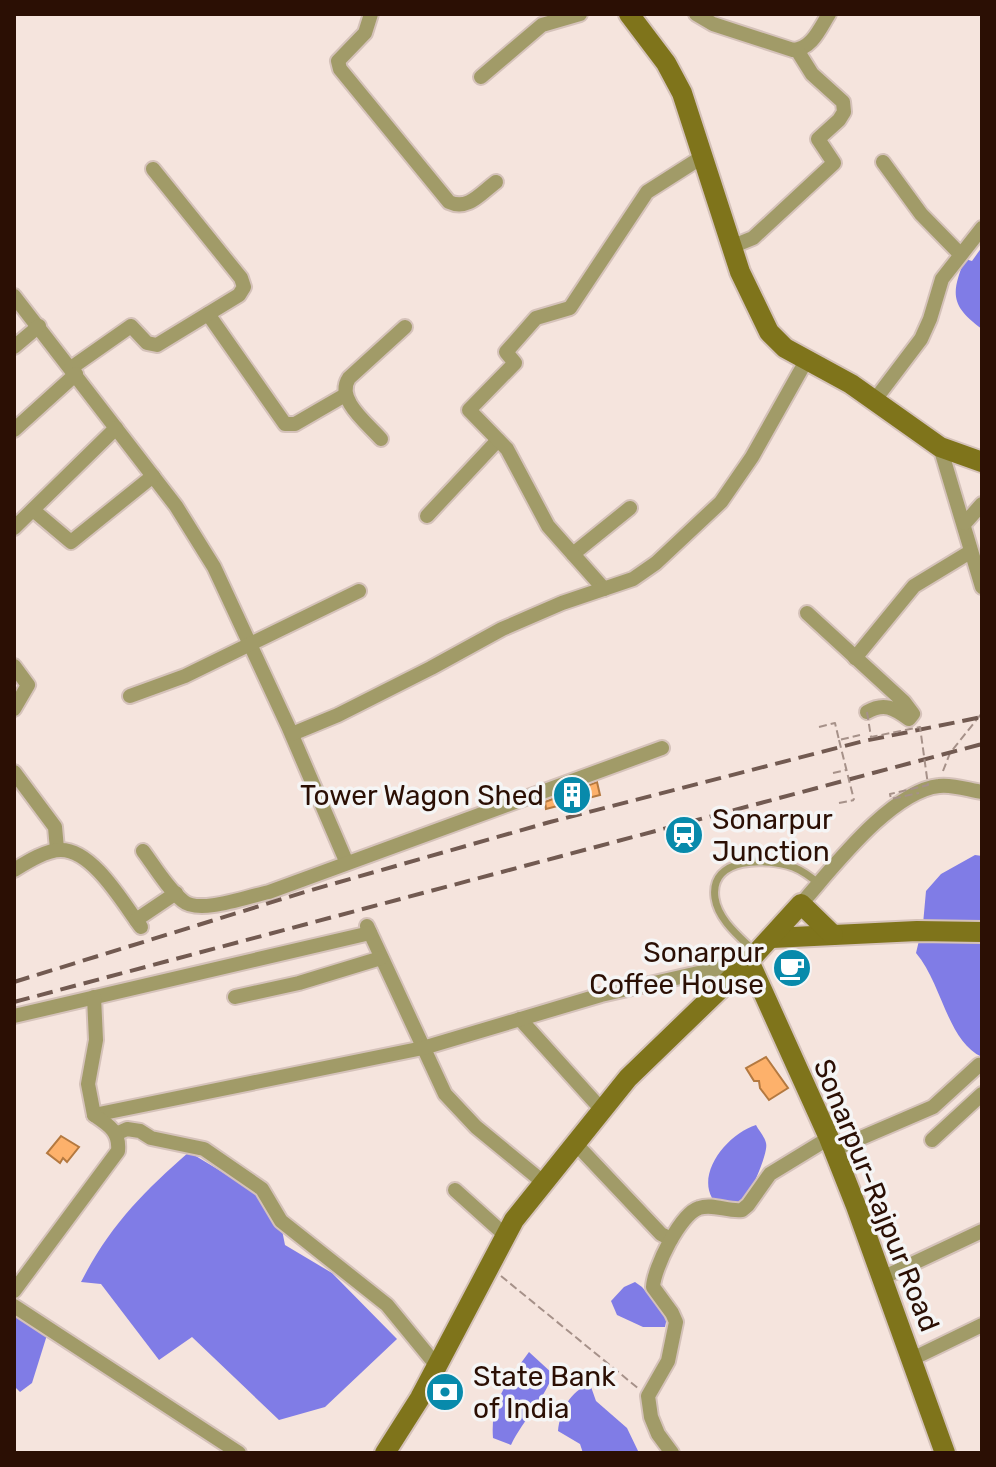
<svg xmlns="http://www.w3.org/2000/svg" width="996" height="1467" viewBox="0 0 996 1467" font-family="Rubik,sans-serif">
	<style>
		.water { fill: #807ce6 }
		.building { fill: #fdb16b; stroke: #b47940; stroke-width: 2 }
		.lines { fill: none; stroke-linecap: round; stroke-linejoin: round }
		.service-casing { stroke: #d5c2ba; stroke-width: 11 }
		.minor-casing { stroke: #d5c2ba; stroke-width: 18 }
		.secondary-casing { stroke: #d5c2ba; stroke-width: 24 }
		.path { stroke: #a69189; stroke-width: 2; stroke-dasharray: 8 4; stroke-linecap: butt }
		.service { stroke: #a19b68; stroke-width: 7 }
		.minor { stroke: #a19b68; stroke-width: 14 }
		.secondary { stroke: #7f741b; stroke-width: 20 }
		.rail { stroke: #725a51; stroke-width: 4; stroke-dasharray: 16 8; stroke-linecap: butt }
		.path-bridge { stroke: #a69189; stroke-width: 2; stroke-dasharray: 8 4; stroke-linecap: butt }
		.labels { text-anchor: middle; stroke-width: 7; stroke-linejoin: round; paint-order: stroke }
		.poi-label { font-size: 28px; fill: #2b0f04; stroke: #f5f5f5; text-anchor: end }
		.street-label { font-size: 28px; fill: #2b0f04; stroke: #f5f5f5 }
	</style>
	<rect width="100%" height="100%" fill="#f5e4dd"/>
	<g class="water">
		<path d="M982,247V329C950,306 951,293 965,259L972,261Z"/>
		<path d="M975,855L982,856V1057C947,1041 942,983 916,953L923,924L926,891L941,874Z"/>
		<path d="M756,1125C759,1131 765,1137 766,1143C769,1153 749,1195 743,1205L712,1198C697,1171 729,1133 756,1125Z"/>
		<path d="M189,1152L264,1197L278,1210L285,1245L332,1273L397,1339L325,1407L279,1420L192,1337L159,1360L101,1284L81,1282C109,1227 143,1192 189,1152Z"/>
		<path d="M635,1282L642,1287L667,1317L665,1327H643L617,1315L611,1301L624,1287Z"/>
		<path d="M14,1312L47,1335L32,1383L20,1392L14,1386Z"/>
		<path d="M529,1352L553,1374C544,1400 523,1420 511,1445L493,1438C490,1401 508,1381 529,1352Z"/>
		<path d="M590,1384L596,1401L627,1428L639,1453H583L580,1444L558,1431C560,1411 570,1391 590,1384Z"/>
	</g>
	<g class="building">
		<path d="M597,782L600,795L546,809L545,802Z"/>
		<path d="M766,1057L788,1088L769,1100L760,1088L759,1081H754L746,1068Z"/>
		<path d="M61,1136L79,1147L67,1162L63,1158L60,1163L47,1153Z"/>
	</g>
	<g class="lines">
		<g class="service-casing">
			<path id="service" d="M755,952C740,937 718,920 715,898C709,856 768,858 793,867C803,871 811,877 819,884"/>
		</g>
		<g class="minor-casing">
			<g id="minor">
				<path d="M371,14L365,33L338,61L340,69L449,202C468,211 481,193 496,182"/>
				<path d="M696,14L713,24L793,50C812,49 820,28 829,14"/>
				<path d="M481,77L542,25L580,14"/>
				<path d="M883,162L921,214L960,254"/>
				<path d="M731,247L753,238L834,163L818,139L839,120L844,112L843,102L812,74L797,50"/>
				<path d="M14,296L176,506L214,567L288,726L346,861"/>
				<path d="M208,314L285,424H295L345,395"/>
				<path d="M14,347L39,326"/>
				<path d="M71,368L131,326L147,343L157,345L239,295L244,287L241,278L153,169"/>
				<path d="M874,401L921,339L930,319L942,279L982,228"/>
				<path d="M14,430L76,374"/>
				<path d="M381,439C367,423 335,399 349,378L405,327"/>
				<path d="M940,447L982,587"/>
				<path d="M33,510L71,542L153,476"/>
				<path d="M427,516L498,440"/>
				<path d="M965,523L982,504"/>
				<path d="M14,528L116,428"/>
				<path d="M573,554L630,508"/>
				<path d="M604,589L548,526L507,449L469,410L515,363L506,352L536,318L570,308L647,192L702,157"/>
				<path d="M807,613L904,702L913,714L909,719C894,708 884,702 867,712"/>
				<path d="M855,658L914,586L970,552"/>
				<path d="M14,666L28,685L14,709"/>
				<path d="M130,696L185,676L359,591"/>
				<path d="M292,734L338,715L431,668L502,629L562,603L633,579L656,563L721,502L752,457L806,361"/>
				<path d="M14,772L55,827L57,849"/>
				<path d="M143,851C155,867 167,888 183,901C199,915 249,896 269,892L662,748"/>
				<path d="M14,870C27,862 46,850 61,850C93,850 123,903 141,927"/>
				<path d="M801,904C832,869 891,791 939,786C952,784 969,790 982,792"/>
				<path d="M136,920L176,893"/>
				<path d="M367,926L445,1094L476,1127L543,1182"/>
				<path d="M235,997L299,983L381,958"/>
				<path d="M14,1016L370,933"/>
				<path d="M520,1019L602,1110"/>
				<path d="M94,1115L423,1048L601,995L747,962"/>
				<path d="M116,1134L127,1129L140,1131L151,1138L204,1149L262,1189L281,1221L387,1305L437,1366"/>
				<path d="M932,1140L982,1094"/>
				<path d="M575,1143L661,1234L671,1239"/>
				<path d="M833,1150L933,1107L979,1065L982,1067"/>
				<path d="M455,1190L505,1235"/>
				<path d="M882,1278L982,1231"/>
				<path d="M14,1291L118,1151C120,1132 109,1125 94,1115L88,1084L96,1040L94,997"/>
				<path d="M14,1306L239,1453"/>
				<path d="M912,1359L982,1325"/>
				<path d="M672,1453L658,1434L651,1417L648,1396L668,1361L676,1322L672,1313L653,1287C654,1268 680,1214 699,1208C713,1203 728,1212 742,1210L748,1205L770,1174L829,1138"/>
			</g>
		</g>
		<g class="secondary-casing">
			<g id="secondary">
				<path d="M629,14L666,63L682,93L740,272L769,332L785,348L851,384L940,447L982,462"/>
				<path d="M772,938L917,931L982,932"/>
				<path d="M749,961L829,1138L856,1206L945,1453"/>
				<path d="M385,1453L420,1398L514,1220L628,1078L749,961L801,904L833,935"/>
			</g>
		</g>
		<g class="path">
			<path d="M819,727L835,723L839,740L860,735"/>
			<path d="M943,771L950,753L982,713"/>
			<path d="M833,773L846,770"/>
			<path d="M839,803L854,800"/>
			<path d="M501,1276L639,1389"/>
		</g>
		<use href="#service" class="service"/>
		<use href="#minor" class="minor"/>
		<use href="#secondary" class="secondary"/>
		<g class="rail">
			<path d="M14,982L308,891L550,822L864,741L982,717"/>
			<path d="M14,1002L982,744"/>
		</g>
		<g class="path-bridge">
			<path d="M867,712L871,737L920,727L928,785L890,794L891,799L919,793"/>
			<path d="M839,740L854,800"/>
		</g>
	</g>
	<defs>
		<g id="building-disc" transform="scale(2)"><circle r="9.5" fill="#088aab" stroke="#f5f5f5"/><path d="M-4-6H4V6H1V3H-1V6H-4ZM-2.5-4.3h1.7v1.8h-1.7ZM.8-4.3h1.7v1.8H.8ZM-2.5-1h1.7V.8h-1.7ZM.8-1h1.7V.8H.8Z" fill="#fff"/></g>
		<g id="station-disc" transform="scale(2)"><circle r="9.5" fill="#088aab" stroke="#f5f5f5"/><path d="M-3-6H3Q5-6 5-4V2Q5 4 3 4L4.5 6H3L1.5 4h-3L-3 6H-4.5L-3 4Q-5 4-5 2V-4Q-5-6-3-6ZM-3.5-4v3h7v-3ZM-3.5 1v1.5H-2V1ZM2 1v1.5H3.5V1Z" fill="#fff"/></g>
		<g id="cafe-disc" transform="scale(2)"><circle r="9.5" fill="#088aab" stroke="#f5f5f5"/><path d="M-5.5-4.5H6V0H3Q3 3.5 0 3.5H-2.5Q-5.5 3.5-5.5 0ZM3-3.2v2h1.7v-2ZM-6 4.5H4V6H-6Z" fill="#fff"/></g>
		<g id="bank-disc" transform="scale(2)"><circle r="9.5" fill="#088aab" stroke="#f5f5f5"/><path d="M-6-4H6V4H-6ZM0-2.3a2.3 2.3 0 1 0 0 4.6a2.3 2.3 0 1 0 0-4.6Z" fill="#fff"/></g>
	</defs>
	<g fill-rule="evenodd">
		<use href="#building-disc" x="572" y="795"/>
		<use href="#station-disc" x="684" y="835"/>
		<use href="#cafe-disc" x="792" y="968"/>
		<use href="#bank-disc" x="445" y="1392"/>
	</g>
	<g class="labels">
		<g class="poi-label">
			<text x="544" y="805">Tower Wagon Shed</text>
			<text x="712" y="829" text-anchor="start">Sonarpur<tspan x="712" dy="32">Junction</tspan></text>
			<text x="764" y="962">Sonarpur<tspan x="764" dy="32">Coffee House</tspan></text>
			<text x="473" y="1386" text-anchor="start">State Bank<tspan x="473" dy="32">of India</tspan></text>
		</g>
		<g class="street-label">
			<text transform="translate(877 1195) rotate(68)" y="10">Sonarpur-Rajpur Road</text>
		</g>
	</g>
	<rect width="996" height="1467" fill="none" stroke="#2b0f04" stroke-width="32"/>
</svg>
